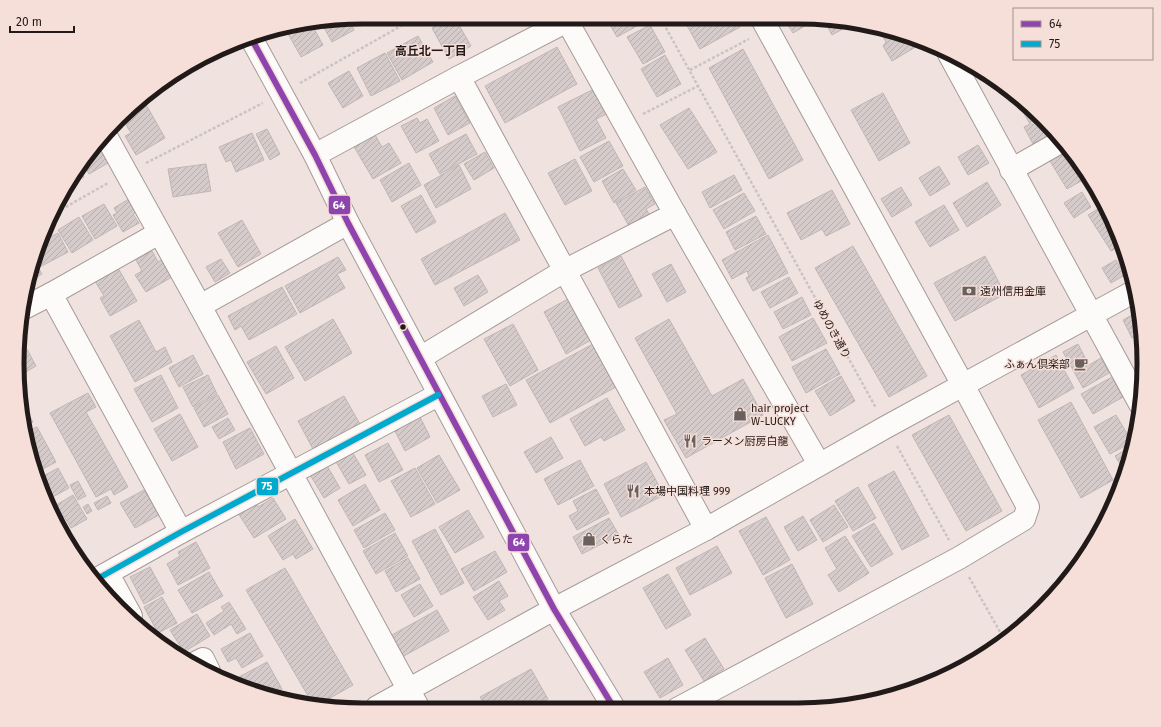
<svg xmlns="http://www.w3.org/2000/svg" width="1161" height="727" viewBox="0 0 1161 727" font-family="'Fira Sans','Noto Sans JP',sans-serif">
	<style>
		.building { fill: url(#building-hatch); stroke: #c1b6b6 }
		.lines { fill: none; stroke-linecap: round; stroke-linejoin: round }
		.minor-casing { stroke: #a59b98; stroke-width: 24 }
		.path { stroke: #c9c4c3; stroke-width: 2.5; stroke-dasharray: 3 2; stroke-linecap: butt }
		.minor { stroke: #fdfbfa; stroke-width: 22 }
		.bus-1-casing { stroke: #f6dfd9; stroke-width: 9 }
		.bus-2-casing { stroke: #f6dfd9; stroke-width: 9 }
		.bus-1 { stroke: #8e44ad; stroke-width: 6 }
		.bus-2 { stroke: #00a9ce; stroke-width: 6 }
		.bus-dot { fill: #221a18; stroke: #f6dfd9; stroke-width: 1.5 }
		.labels { text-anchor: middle; stroke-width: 3; stroke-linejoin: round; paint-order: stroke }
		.poi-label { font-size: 11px; fill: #221a18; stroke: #f6dfd9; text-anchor: start }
		.street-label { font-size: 11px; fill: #221a18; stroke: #f6dfd9 }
		.neighbourhood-label { font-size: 12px; font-weight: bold; fill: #221a18; stroke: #f6dfd9 }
		.rim { fill: none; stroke: #221a18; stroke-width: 5 }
		.line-badge { stroke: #f6dfd9; stroke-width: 1.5 }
		.badge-label { font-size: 11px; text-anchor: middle; font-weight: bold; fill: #fff }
	</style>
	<defs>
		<pattern id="building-hatch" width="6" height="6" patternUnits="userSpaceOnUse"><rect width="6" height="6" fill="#d5cbca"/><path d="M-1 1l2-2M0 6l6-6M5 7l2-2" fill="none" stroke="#b7aead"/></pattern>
	</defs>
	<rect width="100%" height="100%" fill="#f0e3df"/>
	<g class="building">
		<path d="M365,17H377L368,22Z"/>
		<path d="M450,18H455L471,46L449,59L432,28Z"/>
		<path d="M606,18L645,19L646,21L617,37Z"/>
		<path d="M349,19L354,30L332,42L322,24Z"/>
		<path d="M691,19H736L740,27L700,49L685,22Z"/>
		<path d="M789,20H815L793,33L786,22Z"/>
		<path d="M824,20H842L853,23L832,35Z"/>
		<path d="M312,25L323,45L301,57L286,30Z"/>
		<path d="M650,25L665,52L643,64L627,37Z"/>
		<path d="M879,30L924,42L892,61L883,46L886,42Z"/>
		<path d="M418,36L433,62L402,80L387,53Z"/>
		<path d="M557,47L577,84L505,123L485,86Z"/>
		<path d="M743,49L803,160L769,179L709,68Z"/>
		<path d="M385,53L400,81L371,96L357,68Z"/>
		<path d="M665,55L681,84L657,97L641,69Z"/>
		<path d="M349,71L363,96L343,108L328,83Z"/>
		<path d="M1002,85L1009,89L1018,97L1010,102L1000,86Z"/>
		<path d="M596,88L609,113L596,119L606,138L580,151L558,107Z"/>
		<path d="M883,93L910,143L879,161L851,110Z"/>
		<path d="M455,96L470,123L448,135L434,108Z"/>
		<path d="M144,101L165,138L136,155L125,136L131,133L123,120Z"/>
		<path d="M1021,101L1055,132L1033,144L1024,127L1030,124L1018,103Z"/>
		<path d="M689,108L717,152L688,169L660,125Z"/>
		<path d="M417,118L420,123L427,119L439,141L416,153L401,126Z"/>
		<path d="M267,129L280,154L270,160L256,134Z"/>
		<path d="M252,133L264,160L236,172L231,160L226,162L219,147Z"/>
		<path d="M374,133L382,147L389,143L401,163L373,179L353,145Z"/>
		<path d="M466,134L477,154L440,174L429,154Z"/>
		<path d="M101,141L113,160L89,174L83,164L88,153Z"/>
		<path d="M609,141L623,166L594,182L580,157Z"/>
		<path d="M978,145L989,163L968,175L958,157Z"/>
		<path d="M1068,149L1088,177L1067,189L1050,161Z"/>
		<path d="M485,152L494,168L474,180L464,164Z"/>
		<path d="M575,159L592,191L565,205L548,173Z"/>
		<path d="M409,163L421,185L392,202L380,180Z"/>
		<path d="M206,164L211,191L173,197L168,169Z"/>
		<path d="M459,165L471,189L436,208L424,185Z"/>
		<path d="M939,166L950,184L930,196L919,178Z"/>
		<path d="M80,169L84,177L72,184Z"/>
		<path d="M623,169L636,190L614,203L602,181Z"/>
		<path d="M734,175L742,190L710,208L702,192Z"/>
		<path d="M987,182L1001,205L967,227L953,203Z"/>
		<path d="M645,187L655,204L646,209L649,214L629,226L616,203Z"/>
		<path d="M901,187L912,205L892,217L881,199Z"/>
		<path d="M832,190L850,224L826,236L822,229L801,240L787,213Z"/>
		<path d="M1082,192L1091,207L1074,218L1064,203Z"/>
		<path d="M744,193L755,211L724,229L713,210Z"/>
		<path d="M421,195L436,222L416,233L401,206Z"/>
		<path d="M132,197L140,210L133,214L139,223L123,232L113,215L117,213L114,208Z"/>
		<path d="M104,204L117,226L95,239L82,216Z"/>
		<path d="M944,205L959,230L930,247L915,222Z"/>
		<path d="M1104,205L1122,245L1111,251L1088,215Z"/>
		<path d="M505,213L520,240L435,285L421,259Z"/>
		<path d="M756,216L766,234L735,250L726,232Z"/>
		<path d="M79,217L93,240L72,253L58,230Z"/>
		<path d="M242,220L261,254L238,267L218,233Z"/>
		<path d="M58,233L68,252L40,267L35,257V252L41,242Z"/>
		<path d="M768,235L788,273L753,291L746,278L749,276L747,271L732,279L722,260Z"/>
		<path d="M853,246L927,376L889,397L815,268Z"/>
		<path d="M152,251L158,262L163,259L172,277L146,292L135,275L142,271L136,260Z"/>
		<path d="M621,256L642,296L619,308L598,268Z"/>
		<path d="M985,256L1005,294L955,321L934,283Z"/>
		<path d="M338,257L346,270L337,274L345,288L300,313L285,286Z"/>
		<path d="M221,259L230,273L215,282L206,267Z"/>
		<path d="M1116,260L1125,275L1111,283L1102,268Z"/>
		<path d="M34,261L42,274L31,281Z"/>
		<path d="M671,264L686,292L667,302L652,274Z"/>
		<path d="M118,268L137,301L110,316L100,298L104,296L95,281Z"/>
		<path d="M478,275L488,292L464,306L454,288Z"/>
		<path d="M789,277L798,293L770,308L761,292Z"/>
		<path d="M282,287L297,314L249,340L241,326L235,330L228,316Z"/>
		<path d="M802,297L811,315L783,329L774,312Z"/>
		<path d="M568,299L591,340L566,354L544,312Z"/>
		<path d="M1139,311L1142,333L1132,338L1123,320Z"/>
		<path d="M813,318L827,343L792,361L779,337Z"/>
		<path d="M333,319L352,353L305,381L285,347Z"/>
		<path d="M669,319L712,396L743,379L763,415L686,458L664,420L677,414L635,338Z"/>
		<path d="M139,320L156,352L165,347L172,362L135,382L110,336Z"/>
		<path d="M513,324L538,370L510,386L484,339Z"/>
		<path d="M22,340L36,366L19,376L17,363Z"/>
		<path d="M593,344L616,387L550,423L526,380Z"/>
		<path d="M1078,344L1089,365L1101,358L1109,373L1083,388L1063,352Z"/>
		<path d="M276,346L294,378L266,394L247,362Z"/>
		<path d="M826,349L840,374L806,393L792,367Z"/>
		<path d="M193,355L203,374L179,387L169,368Z"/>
		<path d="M1056,355L1074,388L1039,408L1021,375Z"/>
		<path d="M161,375L178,408L152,422L134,389Z"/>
		<path d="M208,375L217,394L193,407L183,387Z"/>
		<path d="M841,376L855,401L830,416L815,391Z"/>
		<path d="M1112,377L1123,397L1093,414L1081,394Z"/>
		<path d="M506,384L517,405L493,417L482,396Z"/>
		<path d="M88,393L96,407L86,412L128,487L114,495L111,489L96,497L50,413Z"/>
		<path d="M218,395L228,414L204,427L194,408Z"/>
		<path d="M344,396L360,424L313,449L298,421Z"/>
		<path d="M607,398L625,430L604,441L601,437L585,446L570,419Z"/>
		<path d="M1071,402L1113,480L1081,498L1038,420Z"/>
		<path d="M22,404L33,422L25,426Z"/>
		<path d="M180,414L198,447L172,461L154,429Z"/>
		<path d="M419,415L430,437L405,451L394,429Z"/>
		<path d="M949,415L1002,511L966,531L912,435Z"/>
		<path d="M1116,415L1132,442L1110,454L1094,427Z"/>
		<path d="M228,418L235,430L219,439L212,427Z"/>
		<path d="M37,427L56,462L37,472L29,453L26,432Z"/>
		<path d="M250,428L264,454L236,469L223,442Z"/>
		<path d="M551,437L563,458L536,473L524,452Z"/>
		<path d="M388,443L403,470L379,482L365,455Z"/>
		<path d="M1134,445L1132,453L1125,472L1115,456Z"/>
		<path d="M351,450L366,475L349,484L335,460Z"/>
		<path d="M439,455L460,490L437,503L417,468Z"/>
		<path d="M580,460L594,486L558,505L544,479Z"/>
		<path d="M646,462L664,495L621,517L604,484Z"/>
		<path d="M326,464L340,488L324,498L309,473Z"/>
		<path d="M58,468L69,488L49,499L40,478Z"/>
		<path d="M415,468L435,504L411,517L391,481Z"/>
		<path d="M894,471L929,536L902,550L868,485Z"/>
		<path d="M78,481L86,496L78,500L70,485Z"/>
		<path d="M365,484L380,510L353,526L338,500Z"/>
		<path d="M858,487L876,518L853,531L835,501Z"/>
		<path d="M596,489L609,513L577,530L569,516L578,511L573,501Z"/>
		<path d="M144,490L159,515L135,528L120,503Z"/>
		<path d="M73,495L87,519L71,528L64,516L59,519L53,507Z"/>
		<path d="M107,496L111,503L98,510L94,503Z"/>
		<path d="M273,498L286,519L254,538L238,513L255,502L258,507Z"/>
		<path d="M88,504L92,511L87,514L83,507Z"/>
		<path d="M834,505L848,527L823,542L810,520Z"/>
		<path d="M468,510L484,537L455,553L439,527Z"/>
		<path d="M385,513L395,530L364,548L354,530Z"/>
		<path d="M803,516L817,540L798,551L784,527Z"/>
		<path d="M766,517L790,560L763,575L739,531Z"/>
		<path d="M609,518L619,535L582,554L573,537Z"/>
		<path d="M295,519L313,549L296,559L293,554L283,560L268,536Z"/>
		<path d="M874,523L893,554L871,567L852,536Z"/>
		<path d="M435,529L464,583L441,595L412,541Z"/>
		<path d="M395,533L408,556L376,574L363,551Z"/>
		<path d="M845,536L869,573L839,592L828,575L837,569L825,548Z"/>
		<path d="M196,542L210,568L178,585L167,564L180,556L178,552Z"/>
		<path d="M717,546L732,573L690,595L676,568Z"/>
		<path d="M495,551L507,572L474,591L461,569Z"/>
		<path d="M408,558L420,579L396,592L385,571Z"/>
		<path d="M792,564L813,604L786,618L765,578Z"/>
		<path d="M150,567L164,593L144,604L130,577Z"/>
		<path d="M285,568L353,685L316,706H314L246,590Z"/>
		<path d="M209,572L223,596L192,613L178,590Z"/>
		<path d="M668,574L691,615L666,629L643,588Z"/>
		<path d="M499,581L508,596L499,601L505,610L488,620L473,597Z"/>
		<path d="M420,584L433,606L414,617L401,595Z"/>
		<path d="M162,597L177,623L158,633L144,607Z"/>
		<path d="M229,602L246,629L237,634L231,624L214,635L206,623L224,611L221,607Z"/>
		<path d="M437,610L449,631L402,657L390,636Z"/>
		<path d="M197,614L210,636L184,652L170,630Z"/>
		<path d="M250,633L263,656L242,668L236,658L228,662L221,649Z"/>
		<path d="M705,638L724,669L704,681L685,650Z"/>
		<path d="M668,658L683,685L660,698L644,672Z"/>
		<path d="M267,662L282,689L271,694L244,687L239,677Z"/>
		<path d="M531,669L548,699L532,708H487L480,697Z"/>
	</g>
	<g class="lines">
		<g class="minor-casing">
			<g id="minor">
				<path d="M250,36L315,155L348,223L554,609L614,708"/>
				<path d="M949,54L1140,404"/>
				<path d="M459,77L706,529"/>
				<path d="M106,136L200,306L418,707"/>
				<path d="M315,155L459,77L567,21L675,214L819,464"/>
				<path d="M1011,170L1062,141"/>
				<path d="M51,294L159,233"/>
				<path d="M200,306L348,223"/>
				<path d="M26,307L51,294L181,532"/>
				<path d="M420,358L564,271L675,214"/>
				<path d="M108,574L131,616"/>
				<path d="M97,579L181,532L438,395"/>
				<path d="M195,663L203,659L209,671"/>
				<path d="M377,707L554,609L706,529L886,427L1135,291"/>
				<path d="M677,709L959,558L1024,519L1028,507L963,385L762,19"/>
			</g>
		</g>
		<g class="path">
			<path d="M661,19L876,408"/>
			<path d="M690,70L749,39"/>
			<path d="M300,83L417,17"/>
			<path d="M643,114L698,86"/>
			<path d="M146,163L263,103"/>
			<path d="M57,212L108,183"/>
			<path d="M897,446L949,540"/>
			<path d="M969,577L1004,639"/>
		</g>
		<use href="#minor" class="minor"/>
		<g class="bus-1-casing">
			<path id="bus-1" d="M250,36L315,155L348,223L554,609L614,708"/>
		</g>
		<g class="bus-2-casing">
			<path id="bus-2" d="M97,579L181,532L438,395"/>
		</g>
		<use href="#bus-1" class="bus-1"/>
		<use href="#bus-2" class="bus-2"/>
	</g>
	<defs>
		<g id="bank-bare" transform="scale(1.08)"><path d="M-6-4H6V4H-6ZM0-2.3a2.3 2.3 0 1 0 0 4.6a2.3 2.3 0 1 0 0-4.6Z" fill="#6a605e" stroke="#f6dfd9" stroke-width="2.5" paint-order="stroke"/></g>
		<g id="cafe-bare" transform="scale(1.08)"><path d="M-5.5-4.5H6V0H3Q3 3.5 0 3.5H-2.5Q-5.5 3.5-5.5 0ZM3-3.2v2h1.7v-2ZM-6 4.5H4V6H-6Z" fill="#6a605e" stroke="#f6dfd9" stroke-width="2.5" paint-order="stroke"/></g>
		<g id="shop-bare" transform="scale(1.08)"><path d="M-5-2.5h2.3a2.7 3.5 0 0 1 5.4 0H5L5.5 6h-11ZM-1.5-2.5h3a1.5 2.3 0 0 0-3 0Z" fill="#6a605e" stroke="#f6dfd9" stroke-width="2.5" paint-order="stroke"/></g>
		<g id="restaurant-bare" transform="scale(1.08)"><path d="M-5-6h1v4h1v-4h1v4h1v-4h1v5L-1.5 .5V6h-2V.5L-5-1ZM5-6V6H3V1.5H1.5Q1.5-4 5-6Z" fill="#6a605e" stroke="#f6dfd9" stroke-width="2.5" paint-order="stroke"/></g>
	</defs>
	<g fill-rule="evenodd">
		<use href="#bank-bare" x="969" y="291"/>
		<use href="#cafe-bare" x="1081" y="364"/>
		<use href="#shop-bare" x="740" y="414"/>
		<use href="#restaurant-bare" x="690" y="441"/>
		<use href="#restaurant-bare" x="633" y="491"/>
		<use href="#shop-bare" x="589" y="539"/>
	</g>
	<circle class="bus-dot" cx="403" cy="327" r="3.5"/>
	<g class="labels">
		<g class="poi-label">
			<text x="980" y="295">遠州信用金庫</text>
			<text x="1070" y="368" text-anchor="end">ふぁん倶楽部</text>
			<text x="751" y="412">hair project<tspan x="751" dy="13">W-LUCKY</tspan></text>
			<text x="701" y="445">ラーメン厨房白龍</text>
			<text x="644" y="495">本場中国料理 999</text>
			<text x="600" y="543">くらた</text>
		</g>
		<g class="street-label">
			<text transform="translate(832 329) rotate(61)" y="4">ゆめのき通り</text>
		</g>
		<g class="neighbourhood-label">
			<text x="431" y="55">高丘北一丁目</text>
		</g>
	</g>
	<path d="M0 0H1161V727H0ZM363 24H798A339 339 0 0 1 1137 363V364A339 339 0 0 1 798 703H363A339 339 0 0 1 24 364V363A339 339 0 0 1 363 24Z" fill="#f6dfd9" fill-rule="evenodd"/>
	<path class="rim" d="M363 24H798A339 339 0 0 1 1137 363V364A339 339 0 0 1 798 703H363A339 339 0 0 1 24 364V363A339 339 0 0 1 363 24Z"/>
	<g class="line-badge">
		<rect x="328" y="195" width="23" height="20" rx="4" fill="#8e44ad"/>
		<rect x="256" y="477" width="23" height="19" rx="4" fill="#00a9ce"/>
		<rect x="507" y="533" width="23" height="19" rx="4" fill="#8e44ad"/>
	</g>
	<g class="badge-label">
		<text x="339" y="209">64</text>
		<text x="267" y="490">75</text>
		<text x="519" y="546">64</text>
	</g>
	<rect x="1013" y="8" width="140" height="52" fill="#f6dfd9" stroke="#a1908c"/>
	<rect x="1021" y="21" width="20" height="6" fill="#8e44ad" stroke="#a1908c"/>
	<text x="1049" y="28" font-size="12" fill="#221a18">64</text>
	<rect x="1021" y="41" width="20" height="6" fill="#00a9ce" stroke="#a1908c"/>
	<text x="1049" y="48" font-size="12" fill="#221a18">75</text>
	<path d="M10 26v6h64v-6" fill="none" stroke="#221a18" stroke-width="2"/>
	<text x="16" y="26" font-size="12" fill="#221a18" stroke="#f6dfd9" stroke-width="3" paint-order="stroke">20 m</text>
</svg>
